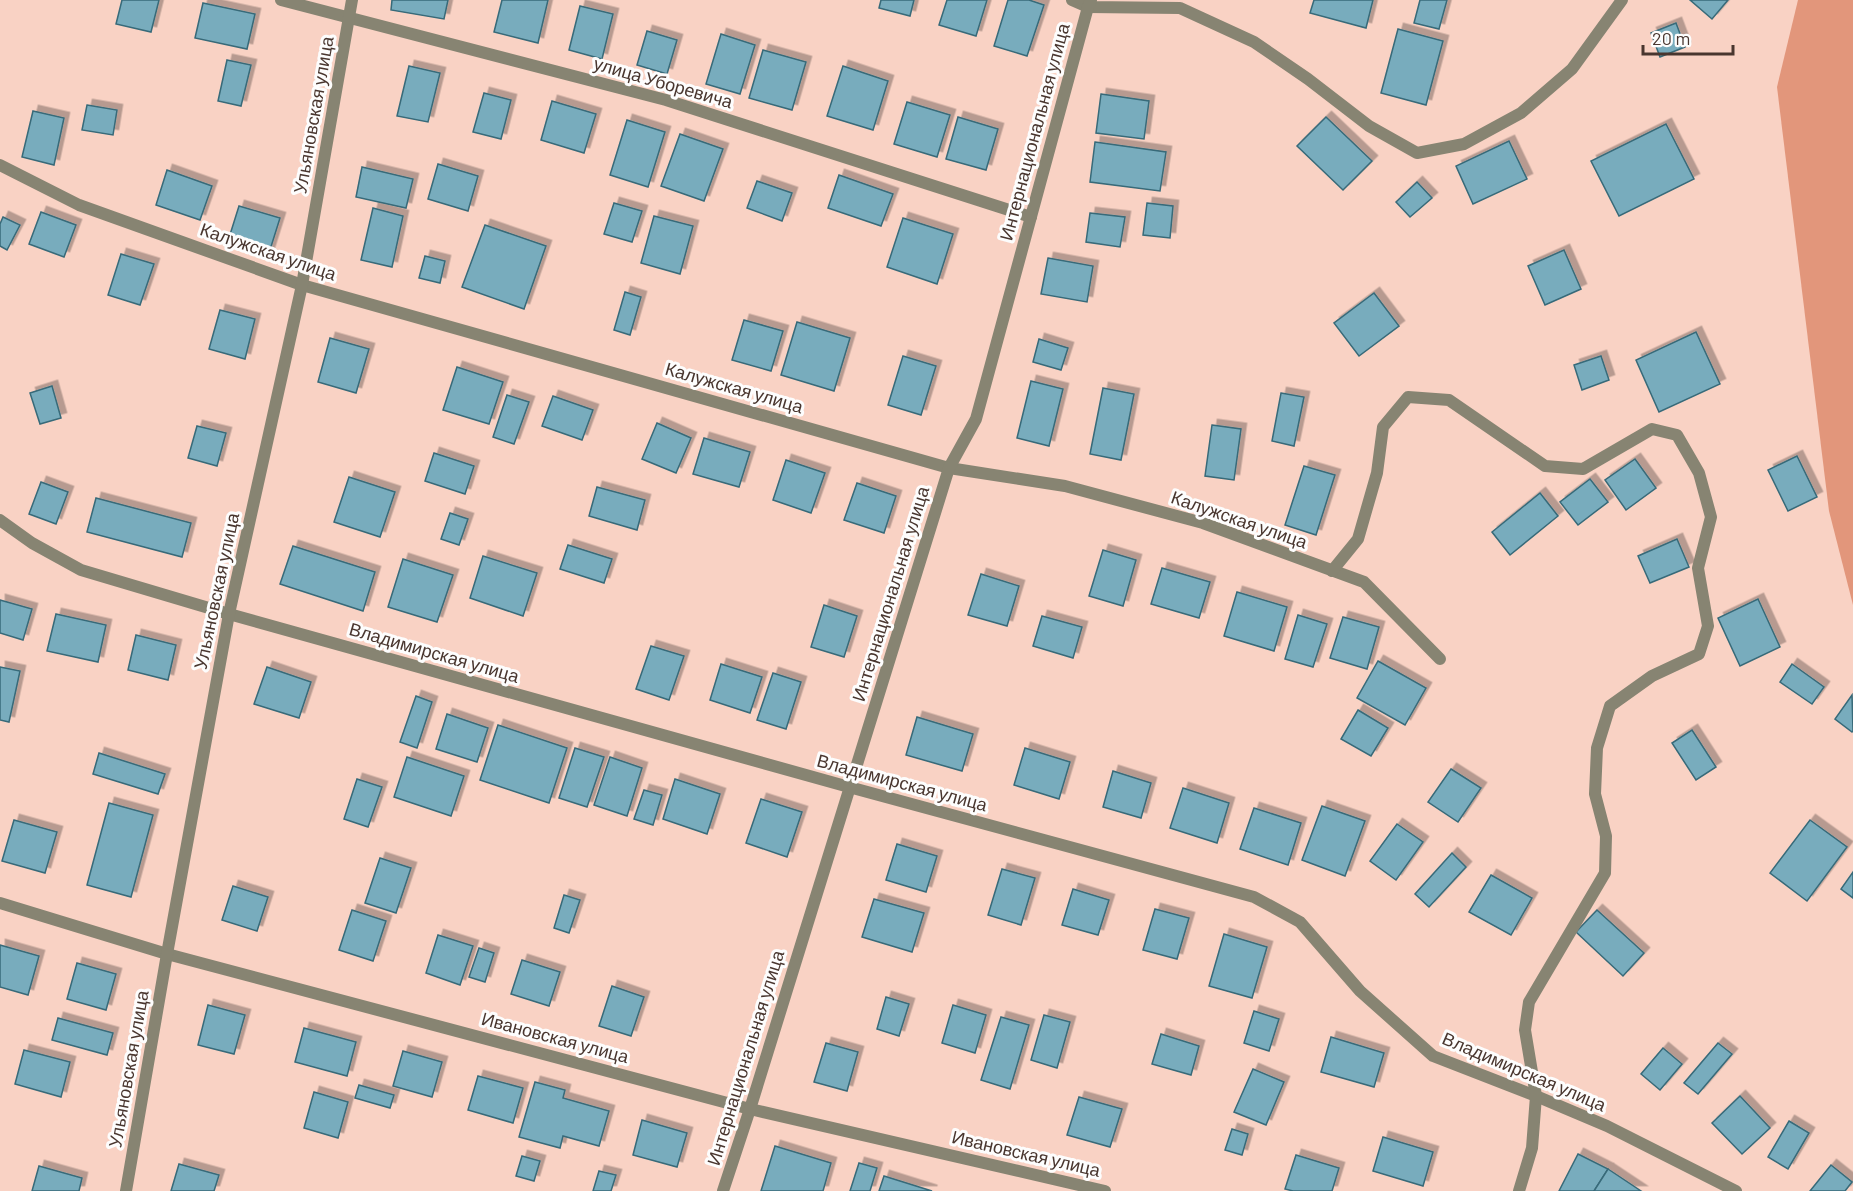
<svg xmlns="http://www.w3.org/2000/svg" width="1853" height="1191" viewBox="0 0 1853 1191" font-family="Barlow,sans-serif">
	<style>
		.forest { fill: #e2967b }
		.building { fill: #78acbd; stroke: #376a79; stroke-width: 1.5; filter: url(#shadow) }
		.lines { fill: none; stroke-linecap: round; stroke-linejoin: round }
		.street { stroke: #878472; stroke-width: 12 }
		.labels { text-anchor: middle; stroke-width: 6; stroke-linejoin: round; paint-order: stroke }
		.street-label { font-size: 18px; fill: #49362f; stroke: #fdfdfd }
	</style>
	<defs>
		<filter id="shadow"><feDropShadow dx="5.5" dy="-5.5" stdDeviation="0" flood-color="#0004"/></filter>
	</defs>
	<rect width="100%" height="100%" fill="#f9d2c4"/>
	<path class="forest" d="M1798,0H1853V605L1829,511L1777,87Z"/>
	<g class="building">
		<path d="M122,0H159L151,32L116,24Z"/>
		<path d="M392,0H448L444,19L391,10Z"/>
		<path d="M502,0H548L538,43L494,32Z"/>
		<path d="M881,0H914L910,16L879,8Z"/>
		<path d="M947,0H987L976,36L939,25Z"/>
		<path d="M1008,0H1029L1044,5L1027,56L994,46Z"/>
		<path d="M1314,0H1373L1366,28L1310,13Z"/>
		<path d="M1420,0H1447L1439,29L1414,23Z"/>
		<path d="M1690,0H1728L1712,19Z"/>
		<path d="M203,3L255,14L247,49L195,38Z"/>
		<path d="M580,6L613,14L602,59L569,50Z"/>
		<path d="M1676,23L1685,47L1660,57L1651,33Z"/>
		<path d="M1398,29L1443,41L1426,105L1381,93Z"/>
		<path d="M647,31L677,40L667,74L637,65Z"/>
		<path d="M721,34L755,45L740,94L706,84Z"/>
		<path d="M763,50L806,62L792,110L749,98Z"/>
		<path d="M227,60L251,65L241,106L218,101Z"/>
		<path d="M409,66L440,73L428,122L397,116Z"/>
		<path d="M843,66L888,81L873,130L827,116Z"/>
		<path d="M484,93L511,100L501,139L473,132Z"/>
		<path d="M1101,94L1149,101L1144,139L1096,133Z"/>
		<path d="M552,101L596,114L584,153L541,140Z"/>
		<path d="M907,102L950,115L937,157L894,144Z"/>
		<path d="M87,105L117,110L113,135L82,130Z"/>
		<path d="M33,111L64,118L54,165L22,157Z"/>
		<path d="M958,117L998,129L986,170L946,159Z"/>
		<path d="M1326,117L1372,161L1343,190L1297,146Z"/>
		<path d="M627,120L665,132L648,187L610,175Z"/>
		<path d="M1666,124L1694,179L1619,216L1591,161Z"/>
		<path d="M680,134L723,149L704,201L661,186Z"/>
		<path d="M1509,141L1527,179L1473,204L1456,166Z"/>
		<path d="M1095,142L1166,152L1160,191L1090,182Z"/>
		<path d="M438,164L478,176L468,211L428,199Z"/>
		<path d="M362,167L413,179L406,208L356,197Z"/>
		<path d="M167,170L212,186L200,220L156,205Z"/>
		<path d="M839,175L893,194L881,226L828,208Z"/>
		<path d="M757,181L792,193L782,221L747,208Z"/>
		<path d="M1417,182L1432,198L1410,217L1396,202Z"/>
		<path d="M614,203L642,211L632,242L604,234Z"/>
		<path d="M1147,203L1173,206L1170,238L1143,235Z"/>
		<path d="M239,206L280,218L269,253L228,241Z"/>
		<path d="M373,208L403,216L392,267L361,260Z"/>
		<path d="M41,212L76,225L64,257L29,244Z"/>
		<path d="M1090,213L1125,217L1120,247L1086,242Z"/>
		<path d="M654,216L693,226L680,274L641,263Z"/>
		<path d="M3,217L20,225L7,250L0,246V224Z"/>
		<path d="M903,218L953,234L937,284L887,267Z"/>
		<path d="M485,225L546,246L524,309L462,287Z"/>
		<path d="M1564,250L1581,289L1545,305L1528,266Z"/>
		<path d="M121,254L154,264L140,305L108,295Z"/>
		<path d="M425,256L445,261L440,283L419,278Z"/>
		<path d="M1048,258L1093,266L1087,302L1041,294Z"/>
		<path d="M625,292L641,297L630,335L614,330Z"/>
		<path d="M1374,293L1399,326L1359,356L1334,323Z"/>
		<path d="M220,310L255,319L245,359L209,349Z"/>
		<path d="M744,320L783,331L771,371L732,360Z"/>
		<path d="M797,322L850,338L834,391L781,375Z"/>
		<path d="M1696,332L1720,384L1659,412L1636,360Z"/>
		<path d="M330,338L369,349L356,393L318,382Z"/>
		<path d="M1039,339L1068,348L1061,370L1033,362Z"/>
		<path d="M903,356L936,366L921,415L888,405Z"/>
		<path d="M1601,356L1609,380L1582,390L1574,365Z"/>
		<path d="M457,367L503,382L489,424L443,410Z"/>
		<path d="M1031,381L1063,389L1049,446L1017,438Z"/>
		<path d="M52,386L61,418L40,424L30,393Z"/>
		<path d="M1103,388L1134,394L1121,460L1090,454Z"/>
		<path d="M1281,393L1304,397L1294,446L1272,441Z"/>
		<path d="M507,395L529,402L514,444L493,437Z"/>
		<path d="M553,396L593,410L582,440L542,426Z"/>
		<path d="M657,423L691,438L676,473L642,459Z"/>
		<path d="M1212,425L1241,429L1234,480L1205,476Z"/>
		<path d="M197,426L226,433L217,466L188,458Z"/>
		<path d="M704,438L750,452L739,487L693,474Z"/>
		<path d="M434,453L474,466L465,494L425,481Z"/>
		<path d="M1797,456L1817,497L1788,511L1768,470Z"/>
		<path d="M1635,459L1656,488L1626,510L1605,480Z"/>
		<path d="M786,460L825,473L811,513L773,500Z"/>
		<path d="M1304,466L1335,475L1316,535L1285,525Z"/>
		<path d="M349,477L395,492L380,537L334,522Z"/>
		<path d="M1590,479L1608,502L1578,525L1560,502Z"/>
		<path d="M41,482L68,492L56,524L29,514Z"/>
		<path d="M857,483L896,496L884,533L844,520Z"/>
		<path d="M597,487L645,500L637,530L589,516Z"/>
		<path d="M1540,493L1558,516L1510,555L1492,532Z"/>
		<path d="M96,498L191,523L182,557L87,532Z"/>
		<path d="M450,513L468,519L459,545L441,539Z"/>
		<path d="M1677,539L1689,567L1650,583L1638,556Z"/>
		<path d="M568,545L612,559L604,583L560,569Z"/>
		<path d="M293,546L375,572L363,611L280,584Z"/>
		<path d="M1103,550L1136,560L1123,606L1089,596Z"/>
		<path d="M483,556L537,573L523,616L470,598Z"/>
		<path d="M403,559L453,575L437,622L388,607Z"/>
		<path d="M1162,568L1210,582L1199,618L1151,604Z"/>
		<path d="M981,574L1019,586L1007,626L968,615Z"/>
		<path d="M1237,592L1287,607L1274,651L1224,636Z"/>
		<path d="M1758,599L1780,647L1740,666L1718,618Z"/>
		<path d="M0,600L32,609L23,640L0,633Z"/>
		<path d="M824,605L857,616L844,657L811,647Z"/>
		<path d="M56,614L106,625L98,662L47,651Z"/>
		<path d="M1298,615L1327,624L1313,667L1285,659Z"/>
		<path d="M1042,616L1082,627L1073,658L1033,646Z"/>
		<path d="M1343,617L1379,627L1367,669L1330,658Z"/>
		<path d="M136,635L176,645L168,680L128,670Z"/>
		<path d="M651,646L684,656L669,700L636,689Z"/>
		<path d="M1378,661L1426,688L1405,725L1357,698Z"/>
		<path d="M721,664L762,677L750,713L710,700Z"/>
		<path d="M1792,664L1824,687L1812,704L1780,682Z"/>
		<path d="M0,667L20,671L9,722L0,720Z"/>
		<path d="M267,667L311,682L299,718L254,704Z"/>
		<path d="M773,673L801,682L786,729L757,720Z"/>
		<path d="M1852,695L1853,731L1852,732L1835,719Z"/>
		<path d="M416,696L432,702L417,748L400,742Z"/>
		<path d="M1358,710L1388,728L1371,756L1341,739Z"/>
		<path d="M447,714L488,728L477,762L436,749Z"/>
		<path d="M917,717L973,734L962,771L906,755Z"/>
		<path d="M498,725L567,748L549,803L480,780Z"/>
		<path d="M1692,730L1716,767L1696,780L1672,743Z"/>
		<path d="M575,748L604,757L587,807L559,798Z"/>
		<path d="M1025,748L1070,762L1059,799L1014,785Z"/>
		<path d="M99,753L165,774L158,794L93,774Z"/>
		<path d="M407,757L464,776L451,816L394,797Z"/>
		<path d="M610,757L642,768L627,816L594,805Z"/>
		<path d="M1451,769L1481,788L1458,822L1428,802Z"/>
		<path d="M1113,771L1151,783L1141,818L1103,807Z"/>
		<path d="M357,779L382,787L368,827L344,819Z"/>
		<path d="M675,779L720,794L707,834L663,819Z"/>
		<path d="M1183,788L1229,803L1217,843L1170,828Z"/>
		<path d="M644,790L662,795L653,825L634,819Z"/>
		<path d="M761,799L802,812L787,857L746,843Z"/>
		<path d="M109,803L153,815L131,897L87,885Z"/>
		<path d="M1322,806L1365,821L1345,876L1302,860Z"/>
		<path d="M1254,808L1301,823L1288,865L1240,849Z"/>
		<path d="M14,820L57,832L45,873L2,861Z"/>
		<path d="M1810,820L1847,847L1807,901L1770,873Z"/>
		<path d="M1397,824L1423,842L1396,880L1370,861Z"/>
		<path d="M897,844L937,856L926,892L886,880Z"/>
		<path d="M1452,853L1466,867L1429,907L1415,894Z"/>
		<path d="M380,858L411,868L396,913L365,903Z"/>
		<path d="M1002,869L1035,878L1021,925L988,915Z"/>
		<path d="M1853,872V898L1841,889Z"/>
		<path d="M1491,875L1532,898L1511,935L1469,912Z"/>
		<path d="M233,886L268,897L257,931L222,920Z"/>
		<path d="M1073,889L1109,900L1098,935L1062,925Z"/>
		<path d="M564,895L580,900L569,933L554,928Z"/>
		<path d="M874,899L924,913L912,952L862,937Z"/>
		<path d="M1155,909L1189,918L1177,959L1143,950Z"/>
		<path d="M352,910L386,921L373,961L339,950Z"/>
		<path d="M1597,910L1644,953L1623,976L1576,932Z"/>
		<path d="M1224,934L1267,947L1252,998L1209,986Z"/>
		<path d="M438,935L473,946L460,985L426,973Z"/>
		<path d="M0,945L39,956L28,995L0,987Z"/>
		<path d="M479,948L494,953L485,982L469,977Z"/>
		<path d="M522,960L560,972L549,1006L511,994Z"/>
		<path d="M77,963L116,974L106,1010L67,999Z"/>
		<path d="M612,986L644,997L631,1036L599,1026Z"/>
		<path d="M886,997L909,1004L899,1036L877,1029Z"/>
		<path d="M208,1005L245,1015L234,1054L198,1045Z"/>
		<path d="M953,1005L986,1015L975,1053L942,1043Z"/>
		<path d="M1254,1011L1279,1019L1269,1051L1244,1043Z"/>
		<path d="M1044,1015L1070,1022L1057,1068L1031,1060Z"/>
		<path d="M1001,1017L1029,1025L1010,1089L981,1080Z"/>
		<path d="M58,1018L113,1033L107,1055L52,1040Z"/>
		<path d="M304,1028L356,1042L347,1076L295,1062Z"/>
		<path d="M1161,1034L1199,1046L1191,1075L1152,1064Z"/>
		<path d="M1331,1037L1384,1053L1374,1087L1321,1072Z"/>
		<path d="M826,1043L858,1052L847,1091L814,1082Z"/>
		<path d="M1718,1043L1732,1054L1698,1094L1684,1083Z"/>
		<path d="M1663,1048L1682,1064L1660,1090L1641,1074Z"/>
		<path d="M24,1050L70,1062L61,1097L15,1084Z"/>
		<path d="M403,1051L442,1062L432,1097L393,1086Z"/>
		<path d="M1253,1069L1284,1082L1266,1125L1234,1112Z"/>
		<path d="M478,1076L523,1088L513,1123L468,1110Z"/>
		<path d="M535,1082L565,1090L563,1098L609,1111L599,1146L563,1136L560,1148L519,1137Z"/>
		<path d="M359,1085L394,1095L390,1108L355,1098Z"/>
		<path d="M314,1092L348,1102L338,1138L304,1128Z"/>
		<path d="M1740,1096L1770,1128L1742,1154L1712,1123Z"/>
		<path d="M1079,1097L1122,1109L1110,1147L1067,1135Z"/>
		<path d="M642,1120L687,1133L677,1167L633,1155Z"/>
		<path d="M1789,1121L1809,1133L1788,1169L1768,1157Z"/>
		<path d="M1232,1129L1248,1134L1242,1155L1225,1150Z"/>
		<path d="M1383,1137L1433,1152L1423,1186L1373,1171Z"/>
		<path d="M775,1146L831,1163L823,1191H761Z"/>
		<path d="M1578,1154L1608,1169L1594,1191H1559Z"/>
		<path d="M1296,1155L1339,1168L1332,1191H1293L1285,1189Z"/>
		<path d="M522,1156L540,1161L534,1181L516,1176Z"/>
		<path d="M859,1163L877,1168L870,1191H850Z"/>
		<path d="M179,1164L219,1175L214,1191H171Z"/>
		<path d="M1831,1165L1852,1182L1845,1191H1810Z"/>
		<path d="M39,1166L82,1178L79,1191H32Z"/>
		<path d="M1608,1169L1641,1191H1594Z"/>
		<path d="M599,1171L616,1175L611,1191H593Z"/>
		<path d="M884,1176L932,1191H879Z"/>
	</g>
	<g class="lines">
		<g class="street">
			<path d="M281,0L666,100L1031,217"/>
			<path d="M1072,0L1088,7L1180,8L1254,42L1308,79L1369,126L1417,153L1464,144L1521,113L1572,69L1622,0"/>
			<path d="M0,165L79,205L302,285L949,468L1065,486L1203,523L1364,582L1440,659"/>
			<path d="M0,520L32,543L81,570L229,614L849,787L1254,897L1300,922L1360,991L1433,1056L1536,1096L1607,1126L1736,1191"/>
			<path d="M1332,571L1358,539L1377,473L1383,427L1408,397L1449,400L1545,466L1583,469L1652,429L1677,435L1699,473L1711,517L1698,568L1708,626L1699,654L1652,676L1610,706L1597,748L1595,794L1606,836L1605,873L1529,1002L1525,1030L1536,1096L1532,1148L1519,1191"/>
			<path d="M0,903L167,954L750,1109L1105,1191"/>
			<path d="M126,1191L167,954L229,614L302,285L352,0"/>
			<path d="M723,1191L750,1109L949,468L976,419L1088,7L1091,0"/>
		</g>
	</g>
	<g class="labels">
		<g class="street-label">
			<text transform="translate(663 83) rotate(16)" y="6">улица Уборевича</text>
			<text transform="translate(314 115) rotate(-80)" y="6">Ульяновская улица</text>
			<text transform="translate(1035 132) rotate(-75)" y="6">Интернациональная улица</text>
			<text transform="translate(268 252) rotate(19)" y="6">Калужская улица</text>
			<text transform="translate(734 388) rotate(16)" y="6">Калужская улица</text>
			<text transform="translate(1239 520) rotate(19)" y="6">Калужская улица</text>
			<text transform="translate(217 591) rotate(-78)" y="6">Ульяновская улица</text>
			<text transform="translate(891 594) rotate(-73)" y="6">Интернациональная улица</text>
			<text transform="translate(434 653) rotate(16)" y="6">Владимирская улица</text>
			<text transform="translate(902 783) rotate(15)" y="6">Владимирская улица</text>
			<text transform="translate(555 1038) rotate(15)" y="6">Ивановская улица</text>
			<text transform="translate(746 1058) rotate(-73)" y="6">Интернациональная улица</text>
			<text transform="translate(129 1069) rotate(-80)" y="6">Ульяновская улица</text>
			<text transform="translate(1524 1072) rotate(23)" y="6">Владимирская улица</text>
			<text transform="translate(1026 1154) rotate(13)" y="6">Ивановская улица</text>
		</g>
	</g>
	<path d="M1643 45v9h90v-9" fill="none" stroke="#49362f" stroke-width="3"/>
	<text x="1652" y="45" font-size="18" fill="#49362f" stroke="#fdfdfd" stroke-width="4.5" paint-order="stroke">20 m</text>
</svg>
